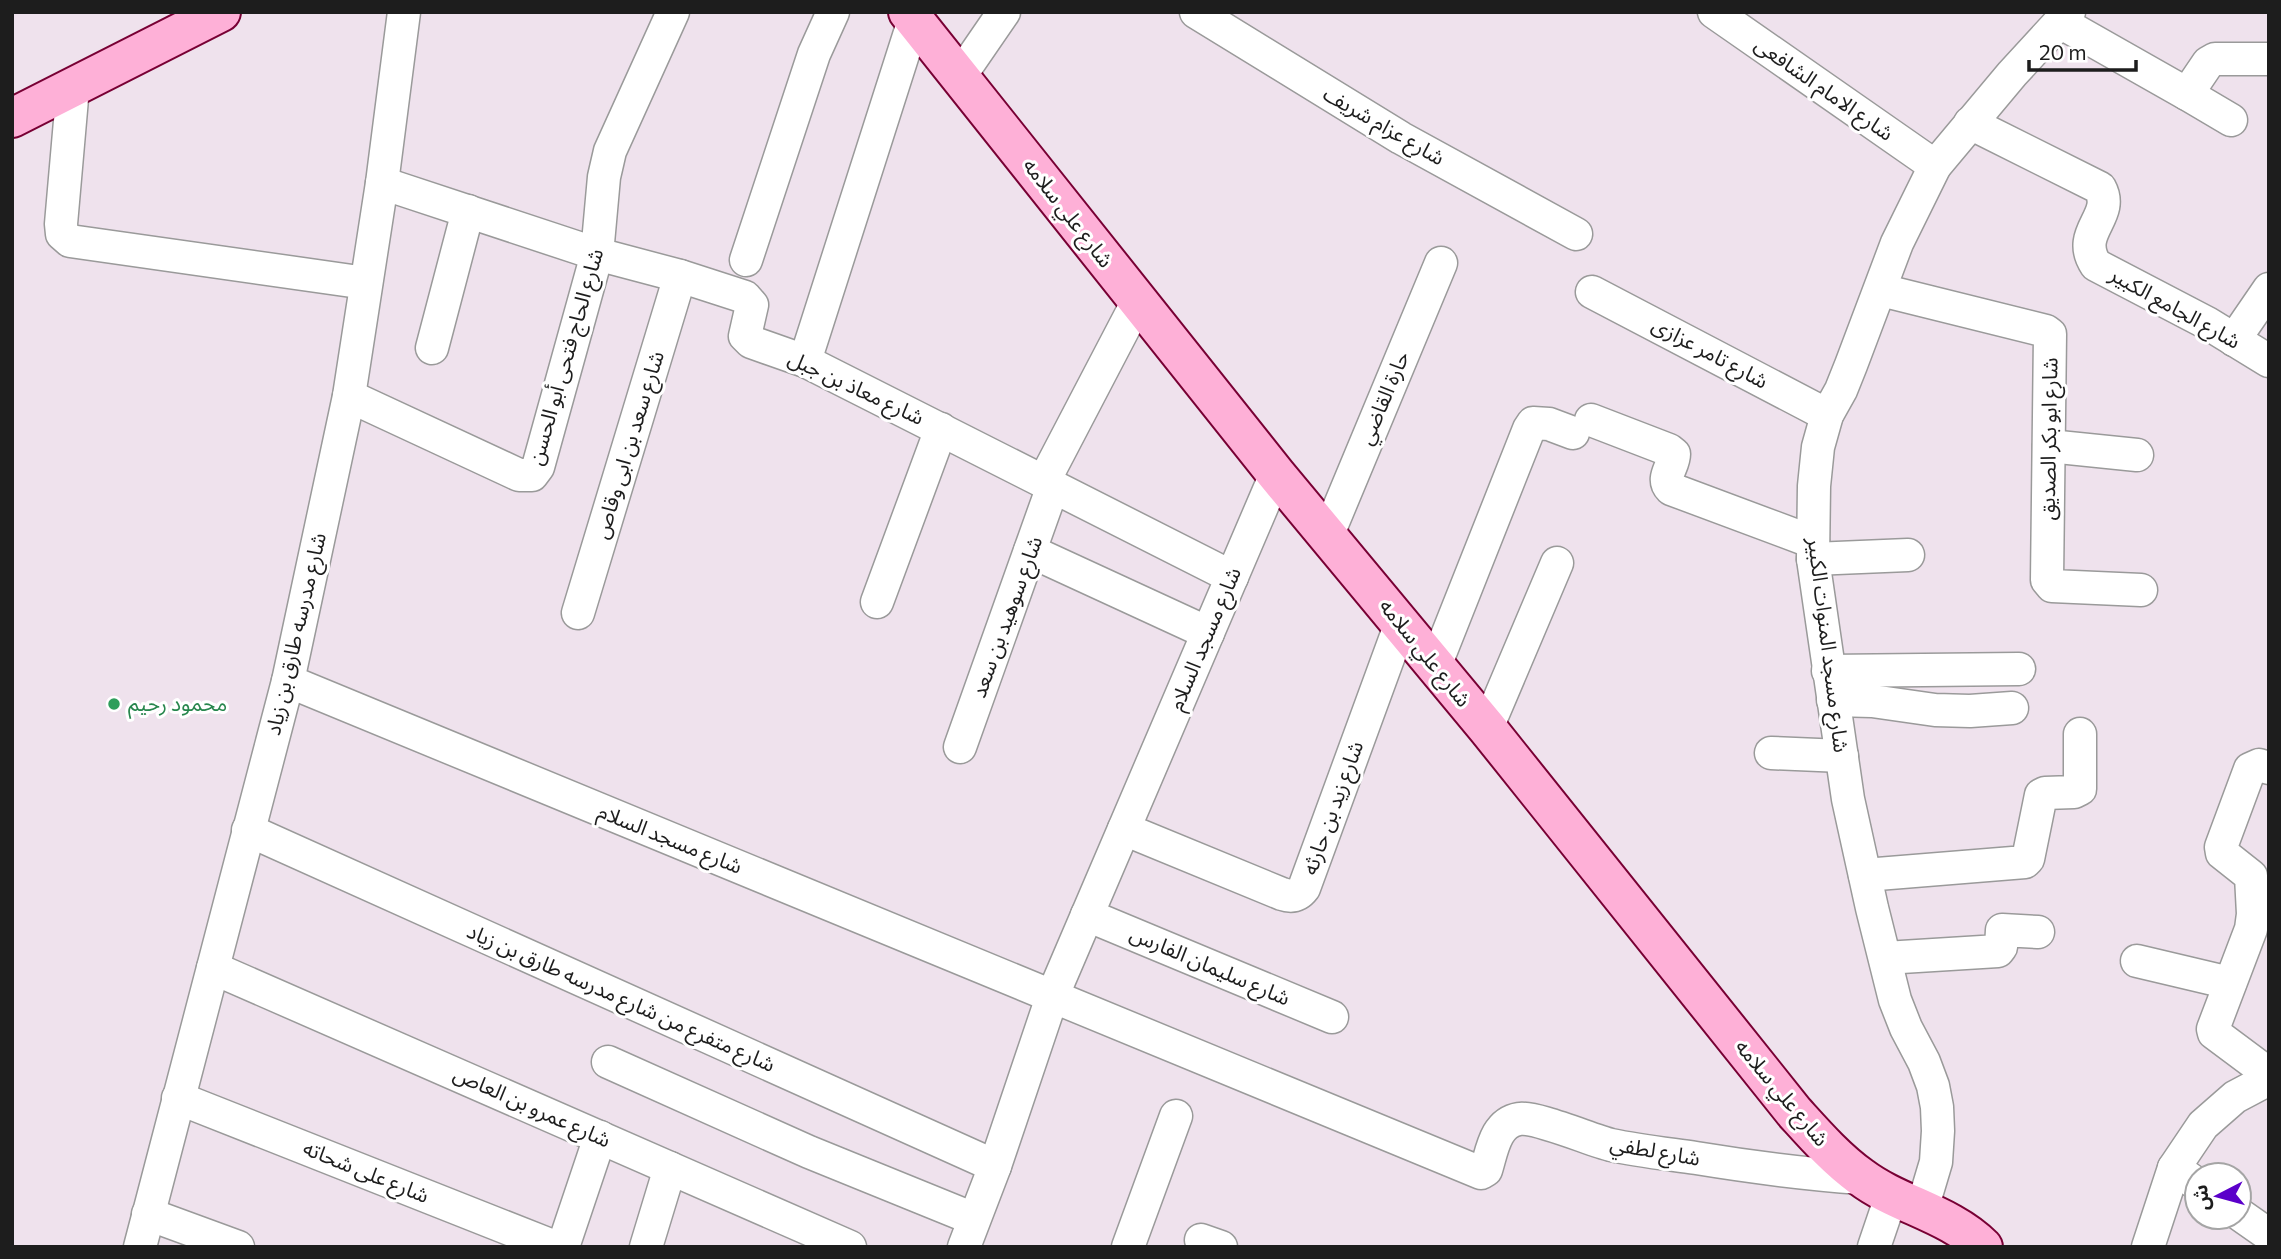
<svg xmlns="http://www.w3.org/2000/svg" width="2281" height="1259" viewBox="0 0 2281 1259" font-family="Commissioner,'Noto Sans Arabic',sans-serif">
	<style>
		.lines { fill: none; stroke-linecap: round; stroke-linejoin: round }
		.street-casing { stroke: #9a9a9a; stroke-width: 35 }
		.secondary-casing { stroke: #780034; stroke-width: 42 }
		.street { stroke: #fff; stroke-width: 32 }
		.secondary { stroke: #feb0d7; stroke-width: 38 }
		.leisure-dot { fill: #2e9e5b; stroke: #fff; stroke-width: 2.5 }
		.labels { text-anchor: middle; stroke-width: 6; stroke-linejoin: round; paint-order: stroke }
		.street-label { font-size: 21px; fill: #1d1d1d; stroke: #fff }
		.leisure-label { font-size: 21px; fill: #27864d; stroke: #fff; text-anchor: start }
	</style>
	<rect width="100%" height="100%" fill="#efe2ed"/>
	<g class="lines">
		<g class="street-casing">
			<g id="street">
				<path d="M1196,12L1401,138L1576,234"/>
				<path d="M1714,12L1935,166"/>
				<path d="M2060,22L2187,94L2208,63L2215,59H2269"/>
				<path d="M960,76L1004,12"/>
				<path d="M73,87L61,224L62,234L70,241L366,283"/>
				<path d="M2187,94L2231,120"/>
				<path d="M1970,123L2100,188C2116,217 2074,232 2096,265L2207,323L2269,361"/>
				<path d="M382,183L597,254L680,276L745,297L752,305L745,336L751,342L805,361L1232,577"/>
				<path d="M746,260L814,54L833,12"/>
				<path d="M1881,290L2046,331L2050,334L2047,580L2052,586L2141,590"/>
				<path d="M1592,292L1827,415"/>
				<path d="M2234,340L2269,289"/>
				<path d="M432,348L468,211"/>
				<path d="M805,361L914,20"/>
				<path d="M349,396L519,475H532L538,467L597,254L604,177L610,151L673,12"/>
				<path d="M1591,420L1669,450L1674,454C1674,467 1660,478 1671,489L1813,542"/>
				<path d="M2049,446L2137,455"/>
				<path d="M1044,481L1138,301"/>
				<path d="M1328,534L1441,263"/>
				<path d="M1030,551L1208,633"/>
				<path d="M1813,559L1908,555"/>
				<path d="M877,602L941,429"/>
				<path d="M578,613L680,276"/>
				<path d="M1435,666L1529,429L1533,423L1549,424L1573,433"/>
				<path d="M1828,671L2019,669"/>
				<path d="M288,681L1481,1173L1486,1170C1492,1151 1495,1123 1519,1119C1535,1116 1591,1140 1611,1145C1639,1151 1668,1154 1696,1158C1751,1167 1806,1174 1861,1178"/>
				<path d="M1833,700L1872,701L1935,710L1970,711L2012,708"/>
				<path d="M1487,728L1557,563"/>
				<path d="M960,747L1053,486"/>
				<path d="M1771,753L1842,756"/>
				<path d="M2269,768L2259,765L2250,769L2221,847L2222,853L2251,876L2253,914L2251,929L2213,1029L2214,1033L2269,1074"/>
				<path d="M1124,829L1282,894C1291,897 1298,896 1304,888L1401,623"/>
				<path d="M248,830L995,1166"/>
				<path d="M1865,875L2025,862L2028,859L2041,795L2045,793L2074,792L2080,789V734"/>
				<path d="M1087,915L1332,1017"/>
				<path d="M1885,958L1998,951L2001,947L2002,930L2038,932"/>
				<path d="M2137,961L2230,983"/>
				<path d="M213,968L850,1247"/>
				<path d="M608,1062L809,1152L974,1219"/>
				<path d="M178,1098L555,1247"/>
				<path d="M2174,1168L2197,1184"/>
				<path d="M1922,1209L1936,1162L1938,1131L1937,1107L1933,1086L1924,1062L1906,1028L1895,1000L1872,908L1848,799L1813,559L1814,486L1818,447L1827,415L1841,390L1851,365L1897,243L1935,166L2012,74L2069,12"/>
				<path d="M148,1214L238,1247"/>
				<path d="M2239,1214L2269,1235"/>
				<path d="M1201,1240L1221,1247"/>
				<path d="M140,1247L288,681L349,396L382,183L404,12"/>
				<path d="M563,1247L600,1137"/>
				<path d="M646,1247L670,1168"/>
				<path d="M964,1247L995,1166L1052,997L1276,474"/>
				<path d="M1128,1247L1176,1116"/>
				<path d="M1874,1247L1892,1194"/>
				<path d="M2148,1247L2174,1168L2203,1125L2235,1097L2269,1079"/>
			</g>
		</g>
		<g class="secondary-casing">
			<g id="secondary">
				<path d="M908,12L1276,474L1487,728L1795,1113C1815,1135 1836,1159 1861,1177C1898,1205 1949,1213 1983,1247"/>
				<path d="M12,118L221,12"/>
			</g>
		</g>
		<use href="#street" class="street"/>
		<use href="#secondary" class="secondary"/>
	</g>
	<circle class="leisure-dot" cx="114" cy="704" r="7"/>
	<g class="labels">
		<g class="street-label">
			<text transform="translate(1824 89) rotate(35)" y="7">شارع الامام الشافعى</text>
			<text transform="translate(1384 126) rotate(30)" y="7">شارع عزام شريف</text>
			<text transform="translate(1068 213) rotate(52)" y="7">شارع علي سلامه</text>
			<text transform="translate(2175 308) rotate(29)" y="7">شارع الجامع الكبير</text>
			<text transform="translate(1710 353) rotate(28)" y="7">شارع تامر عزازى</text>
			<text transform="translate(566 357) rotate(-74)" y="7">شارع الحاج فتحى أبو الحسن</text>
			<text transform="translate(856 388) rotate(25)" y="7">شارع معاذ بن جبل</text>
			<text transform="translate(1384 398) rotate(-67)" y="7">حارة القاضي</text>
			<text transform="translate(2049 439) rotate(-89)" y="7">شارع ابو بكر الصديق</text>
			<text transform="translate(629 445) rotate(-73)" y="7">شارع سعد بن ابى وقاص</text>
			<text transform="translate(1007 617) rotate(-70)" y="7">شارع سوهيد بن سعد</text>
			<text transform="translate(296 634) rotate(-77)" y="7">شارع مدرسه طارق بن زياد</text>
			<text transform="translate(1205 639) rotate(-67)" y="7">شارع مسجد السلام</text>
			<text transform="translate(1828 645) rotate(83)" y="7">شارع مسجد المنوات الكبير</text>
			<text transform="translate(1425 653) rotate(51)" y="7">شارع علي سلامه</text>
			<text transform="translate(1333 808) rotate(-70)" y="7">شارع زيد بن حارثه</text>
			<text transform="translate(670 839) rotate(22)" y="7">شارع مسجد السلام</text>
			<text transform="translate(1210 966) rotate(23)" y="7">شارع سليمان الفارس</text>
			<text transform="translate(621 998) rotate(24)" y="7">شارع متفرع من شارع مدرسه طارق بن زياد</text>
			<text transform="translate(1782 1093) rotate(50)" y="7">شارع علي سلامه</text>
			<text transform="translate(532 1107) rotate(24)" y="7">شارع عمرو بن العاص</text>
			<text transform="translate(1655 1151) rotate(10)" y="7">شارع لطفي</text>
			<text transform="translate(366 1172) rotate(22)" y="7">شارع على شحاته</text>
		</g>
		<g class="leisure-label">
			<text x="128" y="711">محمود رحيم</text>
		</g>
	</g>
	<rect width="2281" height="1259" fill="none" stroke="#1d1d1d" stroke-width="28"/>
	<g transform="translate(2218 1196) rotate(264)"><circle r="33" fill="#ffffff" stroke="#a5a5a5" stroke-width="2"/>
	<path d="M0-5L12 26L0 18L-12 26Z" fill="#5b00ca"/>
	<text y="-10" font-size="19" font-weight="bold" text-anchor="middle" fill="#1d1d1d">ش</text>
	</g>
	<path d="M2029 60v10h107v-10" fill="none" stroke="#1d1d1d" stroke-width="3.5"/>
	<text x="2039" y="60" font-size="21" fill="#1d1d1d" stroke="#ffffff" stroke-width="5" paint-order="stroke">20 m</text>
</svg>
